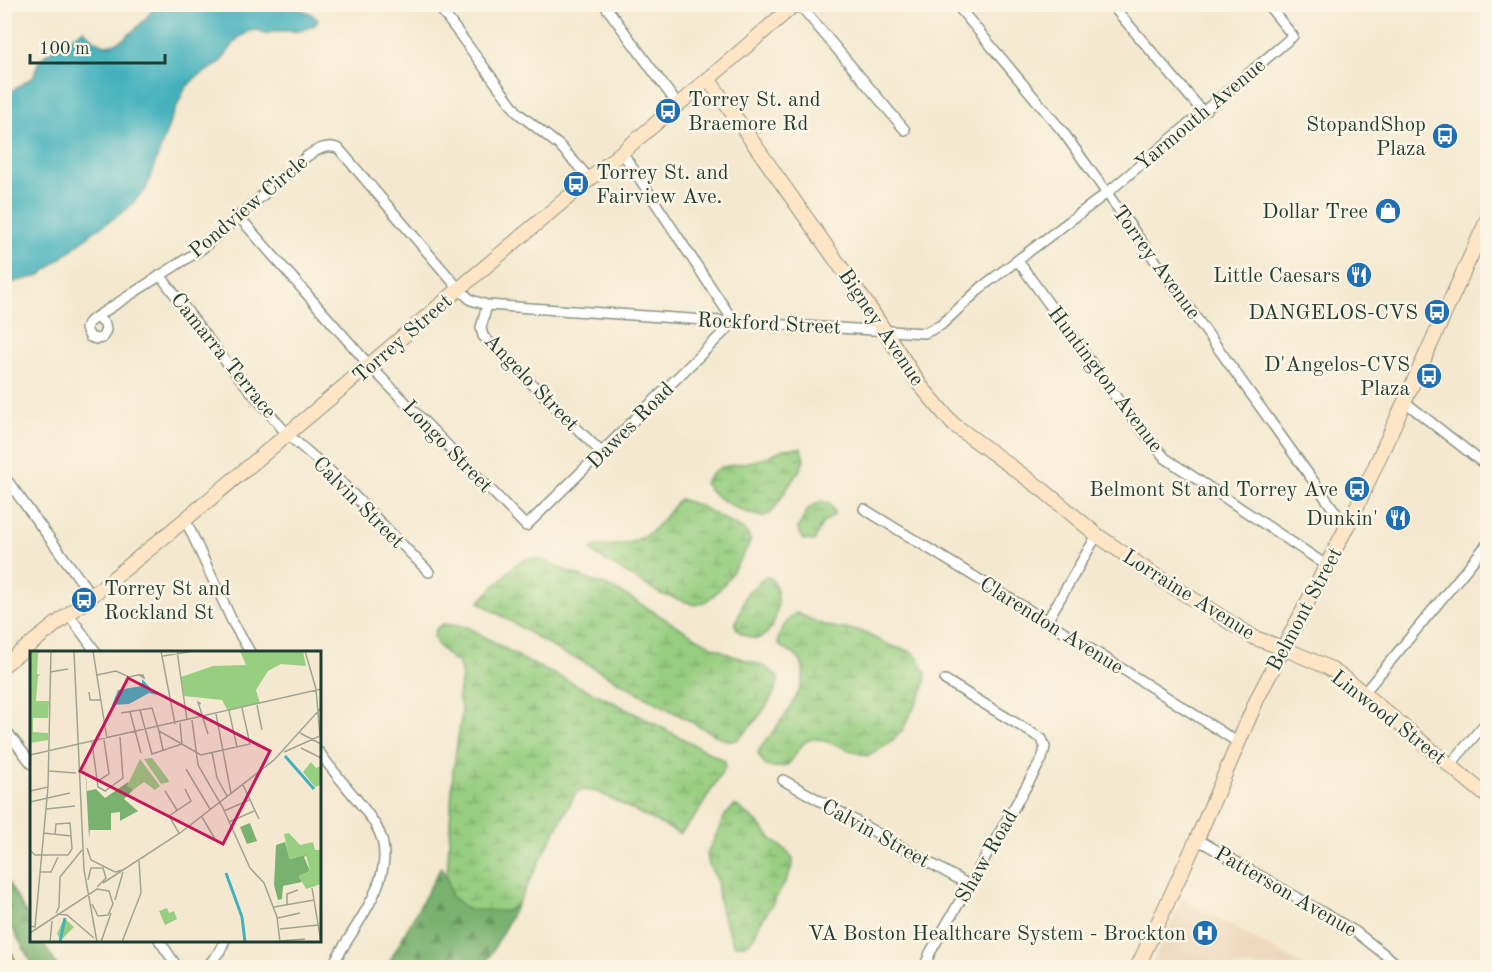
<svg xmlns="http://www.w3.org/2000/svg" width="1492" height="972" viewBox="0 0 1492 972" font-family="'Old Standard TT',serif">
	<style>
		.built { fill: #edd7bb }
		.forest { fill: url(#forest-firs); stroke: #4c7751; stroke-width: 1.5 }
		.wetland { fill: url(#wetland-marsh); stroke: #5b865a; stroke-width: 1.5 }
		.water { fill: #42b1bc; stroke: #307778; stroke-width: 1.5 }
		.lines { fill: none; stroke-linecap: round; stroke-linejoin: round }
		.street-casing { stroke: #8a9382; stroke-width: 12 }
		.secondary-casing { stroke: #8a9382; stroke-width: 16 }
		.highway-casing { stroke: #8a9382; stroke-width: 21 }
		.street { stroke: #fff; stroke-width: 9 }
		.secondary { stroke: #fde5c5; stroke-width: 14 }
		.highway { stroke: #fabe6e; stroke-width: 18 }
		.labels { text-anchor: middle; stroke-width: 5; stroke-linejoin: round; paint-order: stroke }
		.poi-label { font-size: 21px; fill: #1f3d34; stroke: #fcf5e5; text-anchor: end }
		.street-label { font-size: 21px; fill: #1f3d34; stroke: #fcf5e5 }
		.inset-river { fill: none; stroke: #42b1bc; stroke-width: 3 }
		.inset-road { fill: none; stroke: #9fa492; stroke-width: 1.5 }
		.view { fill: #c2185b; fill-opacity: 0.15; stroke: #c2185b; stroke-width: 3 }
		.inset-edge { fill: none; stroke: #1f3d34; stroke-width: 3 }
	</style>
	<defs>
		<pattern id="forest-firs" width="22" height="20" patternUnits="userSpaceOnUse" patternTransform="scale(1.5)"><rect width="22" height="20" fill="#79b16e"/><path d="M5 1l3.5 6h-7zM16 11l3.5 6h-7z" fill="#63915b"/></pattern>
		<pattern id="wetland-marsh" width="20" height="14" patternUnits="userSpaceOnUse" patternTransform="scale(1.5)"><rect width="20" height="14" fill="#97ce80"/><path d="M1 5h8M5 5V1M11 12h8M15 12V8" fill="none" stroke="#7ba86a"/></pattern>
	</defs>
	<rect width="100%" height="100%" fill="#fcf5e5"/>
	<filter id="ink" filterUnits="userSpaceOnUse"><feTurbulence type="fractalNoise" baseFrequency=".0167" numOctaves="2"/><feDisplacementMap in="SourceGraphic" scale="12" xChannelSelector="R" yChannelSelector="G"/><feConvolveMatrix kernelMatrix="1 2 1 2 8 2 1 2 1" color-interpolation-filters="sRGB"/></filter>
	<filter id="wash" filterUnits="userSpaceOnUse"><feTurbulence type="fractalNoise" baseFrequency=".008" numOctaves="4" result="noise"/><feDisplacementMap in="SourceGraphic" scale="24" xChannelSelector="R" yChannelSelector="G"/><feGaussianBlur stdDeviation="1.35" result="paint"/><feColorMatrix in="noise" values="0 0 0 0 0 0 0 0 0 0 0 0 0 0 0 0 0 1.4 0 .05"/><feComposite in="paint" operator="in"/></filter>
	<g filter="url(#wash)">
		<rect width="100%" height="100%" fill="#f4e9d0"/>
		<path class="built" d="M1182,899L1306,967H1151Z"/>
		<g class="forest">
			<path d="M441,867L447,878L452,897L507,911L518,903L484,967L386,968Z"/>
			<path d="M5,877L31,922L32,940L42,941L58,967H34L5,915Z"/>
		</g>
		<g class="wetland">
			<path d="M801,448L804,460L801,468L771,513L762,517C744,513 714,499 704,483L714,471L722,467L763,459L783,449Z"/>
			<path d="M680,499L700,506L745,531L750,539V543C739,561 719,601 696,605L661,594L597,556L591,549L595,546C639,547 652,536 677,501Z"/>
			<path d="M821,501L829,503L834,511V515L822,524L814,541L803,540L798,528L809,508Z"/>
			<path d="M529,558C546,558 556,567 571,573C587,580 603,583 618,591C654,611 689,635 726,653C744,662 765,661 778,678C781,690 745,739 733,741C727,742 720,737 715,735L578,659L564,654L479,602L516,564Z"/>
			<path d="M767,576C786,587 778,632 759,638C754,640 749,637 745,635C739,632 737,631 735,625L747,593Z"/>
			<path d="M796,613L826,626L860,631L889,645L912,652L918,658L926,674L924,688L902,731L888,744L867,756C854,753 822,737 812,739C796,742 796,765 781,767C776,768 771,767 766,766L758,754L759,750C772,732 821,678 797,657C791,651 783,650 778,644C778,633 787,619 796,613Z"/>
			<path d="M443,624L468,627L526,661L615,703L725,761V767L697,814L680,834L598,792L583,790L576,792L518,903L507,911L469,910L452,897L447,878L453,771L462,712L458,696L462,677L459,664C448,656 420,636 443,624Z"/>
			<path d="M734,806H737L758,823L771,838L788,852L793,860C792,877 769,908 760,923C757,929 756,936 751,940C747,946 741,945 734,945L720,908L717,880L709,865L707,854L725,816Z"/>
		</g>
		<path class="water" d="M155,5H289L310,13L318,20L315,25L300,31H275L266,34L258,30L250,31L238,38L219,64L195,78L185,89L171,119L146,189L126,210L92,233L39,276L5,284V96L34,76L38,63L47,53L83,30C88,34 95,41 102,44C119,50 149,18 155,5Z"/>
	</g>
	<g filter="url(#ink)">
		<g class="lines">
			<g class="street-casing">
				<g id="street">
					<path d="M437,4L518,113L560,146L590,179"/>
					<path d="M604,4L678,105"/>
					<path d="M799,4L905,130"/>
					<path d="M956,4L1063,132L1347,528"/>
					<path d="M1111,4L1203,112"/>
					<path d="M240,218L370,366L526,526L734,322L622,152"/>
					<path d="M1018,261L1121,404L1165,458L1326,565"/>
					<path d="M160,275L222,357L287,434L330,471L429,572"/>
					<path d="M487,305L481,328L483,336L602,453"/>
					<path d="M96,317L203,248L306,157C316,150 328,143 339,149L459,289L471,300L487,305L734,322L925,333L941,325L983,286L1107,193L1293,36L1267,4"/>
					<path d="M96,317L105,324L106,330L102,338L96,339L90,337L86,329L88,323Z"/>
					<path d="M1405,402L1488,467"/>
					<path d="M4,476L92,596"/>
					<path d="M864,509L1047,621L1239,743"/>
					<path d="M185,519L233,623L250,652"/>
					<path d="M69,615L96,652"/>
					<path d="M1047,621L1097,535"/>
					<path d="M1364,693L1488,543"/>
					<path d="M4,728L32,764"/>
					<path d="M320,753C337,778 360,800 376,826C404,872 352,927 331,968"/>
					<path d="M1450,765L1488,720"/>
					<path d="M783,780L969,885"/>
					<path d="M1197,839L1356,932L1402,968"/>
					<path d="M159,940L178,968"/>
					<path d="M206,968L220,951L225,940"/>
					<path d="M924,968L930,953L1042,759L1045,747L1042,739L945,680"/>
				</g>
			</g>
			<g class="secondary-casing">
				<g id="secondary">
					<path d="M709,80L869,307L920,385L953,424L1043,490L1097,535L1150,572L1255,638L1283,648L1327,667L1346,679L1488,797"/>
					<path d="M4,665C160,544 309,416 459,289C571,194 685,101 795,4"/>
					<path d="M1137,968L1197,839L1258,697L1354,513L1488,218"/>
				</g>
			</g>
			<g class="highway-casing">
				<path id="highway" d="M4,959L9,968"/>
			</g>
			<use href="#street" class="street"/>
			<use href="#secondary" class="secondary"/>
			<use href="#highway" class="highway"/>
		</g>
	</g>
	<defs>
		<g id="bus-disc" transform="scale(1.35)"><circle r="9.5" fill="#1f6fb2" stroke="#fcf5e5"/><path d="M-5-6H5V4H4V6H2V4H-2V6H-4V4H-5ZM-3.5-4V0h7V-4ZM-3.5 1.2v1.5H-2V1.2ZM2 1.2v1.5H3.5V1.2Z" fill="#fff"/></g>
		<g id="shop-disc" transform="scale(1.35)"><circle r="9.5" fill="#1f6fb2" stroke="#fcf5e5"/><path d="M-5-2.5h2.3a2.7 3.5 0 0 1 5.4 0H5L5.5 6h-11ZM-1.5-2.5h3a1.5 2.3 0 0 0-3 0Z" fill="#fff"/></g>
		<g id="restaurant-disc" transform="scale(1.35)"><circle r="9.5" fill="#1f6fb2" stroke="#fcf5e5"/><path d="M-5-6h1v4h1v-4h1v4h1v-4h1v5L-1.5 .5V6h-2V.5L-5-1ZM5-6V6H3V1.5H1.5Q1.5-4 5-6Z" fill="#fff"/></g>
		<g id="hospital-disc" transform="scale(1.35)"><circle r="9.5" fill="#1f6fb2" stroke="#fcf5e5"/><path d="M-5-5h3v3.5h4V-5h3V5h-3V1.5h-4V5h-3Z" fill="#fff"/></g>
	</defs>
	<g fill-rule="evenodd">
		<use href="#bus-disc" x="668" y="111"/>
		<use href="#bus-disc" x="1445" y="136"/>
		<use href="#bus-disc" x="576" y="184"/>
		<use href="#shop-disc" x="1388" y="211"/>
		<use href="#restaurant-disc" x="1359" y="275"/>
		<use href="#bus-disc" x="1437" y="312"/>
		<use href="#bus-disc" x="1429" y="376"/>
		<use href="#bus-disc" x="1357" y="489"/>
		<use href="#restaurant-disc" x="1398" y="518"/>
		<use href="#bus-disc" x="84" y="600"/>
		<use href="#hospital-disc" x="1205" y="933"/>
	</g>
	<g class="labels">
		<g class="poi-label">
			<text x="688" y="106" text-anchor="start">Torrey St. and<tspan x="688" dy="24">Braemore Rd</tspan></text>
			<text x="1426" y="131">StopandShop<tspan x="1426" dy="24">Plaza</tspan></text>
			<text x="596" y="179" text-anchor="start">Torrey St. and<tspan x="596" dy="24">Fairview Ave.</tspan></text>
			<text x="1368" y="218">Dollar Tree</text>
			<text x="1340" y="282">Little Caesars</text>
			<text x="1418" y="319">DANGELOS-CVS</text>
			<text x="1410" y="371">D'Angelos-CVS<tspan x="1410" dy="24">Plaza</tspan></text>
			<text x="1338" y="496">Belmont St and Torrey Ave</text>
			<text x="1378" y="525">Dunkin'</text>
			<text x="104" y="595" text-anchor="start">Torrey St and<tspan x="104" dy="24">Rockland St</tspan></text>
			<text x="1186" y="940">VA Boston Healthcare System - Brockton</text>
		</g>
		<g class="street-label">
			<text transform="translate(1200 114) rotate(-40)" y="7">Yarmouth Avenue</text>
			<text transform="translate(248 206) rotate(-40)" y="7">Pondview Circle</text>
			<text transform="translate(1157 262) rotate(54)" y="7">Torrey Avenue</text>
			<text transform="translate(769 323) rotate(3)" y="7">Rockford Street</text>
			<text transform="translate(882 327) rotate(56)" y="7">Bigney Avenue</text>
			<text transform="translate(402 338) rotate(-41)" y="7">Torrey Street</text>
			<text transform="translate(224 355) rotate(51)" y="7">Camarra Terrace</text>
			<text transform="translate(1106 379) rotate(53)" y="7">Huntington Avenue</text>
			<text transform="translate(532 382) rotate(46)" y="7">Angelo Street</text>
			<text transform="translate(630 425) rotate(-45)" y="7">Dawes Road</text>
			<text transform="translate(448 446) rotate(46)" y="7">Longo Street</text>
			<text transform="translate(359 502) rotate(45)" y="7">Calvin Street</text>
			<text transform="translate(1189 594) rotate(32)" y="7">Lorraine Avenue</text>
			<text transform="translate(1304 609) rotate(-62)" y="7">Belmont Street</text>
			<text transform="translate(1052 625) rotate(32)" y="7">Clarendon Avenue</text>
			<text transform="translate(1389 717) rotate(38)" y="7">Linwood Street</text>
			<text transform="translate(876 833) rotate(29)" y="7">Calvin Street</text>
			<text transform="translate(986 856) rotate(-60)" y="7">Shaw Road</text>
			<text transform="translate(1286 891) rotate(30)" y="7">Patterson Avenue</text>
		</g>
	</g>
	<g transform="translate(30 651)">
		<rect width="291" height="291" fill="#f4e9d0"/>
		<path d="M210,0H273L276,15L251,13L238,20L226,39L230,52L198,60L192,49L154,45L151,26L183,15L216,14Z" fill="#97ce80"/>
		<path d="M54,94L57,140L66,138L75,147L98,131L103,139L94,148L108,160L90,170V161L81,162V179H60L59,187ZM220,172L227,190L217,193L210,176ZM255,191L260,208L279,203L274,206L280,220L269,225L272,231L253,235L252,248L248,249L244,234L246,194Z" fill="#79b16e"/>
		<path d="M122,107L138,128L139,131L131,133L114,108ZM110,108L130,135L125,139L114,131L103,139L97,135ZM34,267L44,276L31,289L27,283Z" fill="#97ce80"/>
		<path d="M0,0H13L8,2L7,23L11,24L8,25L6,50H19L18,67H3V81L18,82V89L0,92ZM259,182L270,194L283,191L285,199H291V233L276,238L269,225L280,220L276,204L259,208L254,183Z" fill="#97ce80"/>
		<path d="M281,111L286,117L291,115V134L285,136L273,121ZM137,257L139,262L144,260L147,268L135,274L129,260Z" fill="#97ce80"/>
		<path d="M112,28L127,44L119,42L99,53L82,54L88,39L112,35Z" fill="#42b1bc"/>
		<path class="inset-river" d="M255,105L284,138M196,222L212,266L215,291M30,291L35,267"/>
		<path class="inset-road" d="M44,0L54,219L67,291M63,0L77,88M131,0L145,73M147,0L157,69M133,5L164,0M20,21L38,18M67,24L86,20L99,26L108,24H113L114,27L109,24M59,41L60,49H71M171,53L168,51L178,83M227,54L232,79M110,59L122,103L152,93L150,72M199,60L207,96M100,61L111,102M91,62L122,57L129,80L171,104L220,93L212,57M186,63L201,142M162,69L168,114L193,157L220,217L234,232L247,266L250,291M129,80L133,99M270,82L291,93M62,91L68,136L75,140L93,127L90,86M271,97L291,107M182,101L187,127L197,145M254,101L290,85L286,38L275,0M0,104L291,38M156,118L180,158M19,120L46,122M68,130L79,123L74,89M213,134L229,168M0,140L18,136M135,140L147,159M0,151L40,142M16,158L45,155M194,160L219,149M172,166L185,188M199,171L224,160M13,182L41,185M149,182L139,165L161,150L155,138M57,197L61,209L85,221L93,219M0,199L5,204H38L42,198L40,172L26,173L25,183M10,221H21L28,206M58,229L61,217H73L76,227L67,236M73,232L150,182L244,109L291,57M282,237L291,291M85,249L93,221M257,253V243L268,239M244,256L284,249M26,262L29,256L30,226L52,199M27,263L37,264L64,287M248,267L270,262M0,275L5,276L18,136L21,0M250,278L288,274M0,282L67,238L79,240L83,253L78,264L68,265L62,253M250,290L275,288M20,291L22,270M71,291L81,262M92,291L111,242L109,210"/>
		<path class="view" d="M98,27L240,100L193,193L50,120Z"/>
		<rect width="291" height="291" class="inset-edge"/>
	</g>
	<rect width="1492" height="972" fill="none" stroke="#fcf5e5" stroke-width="24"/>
	<path d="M30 54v9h135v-9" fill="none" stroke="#1f3d34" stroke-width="3"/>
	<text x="39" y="54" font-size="18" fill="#1f3d34" stroke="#fcf5e5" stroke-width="4.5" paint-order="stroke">100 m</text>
</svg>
